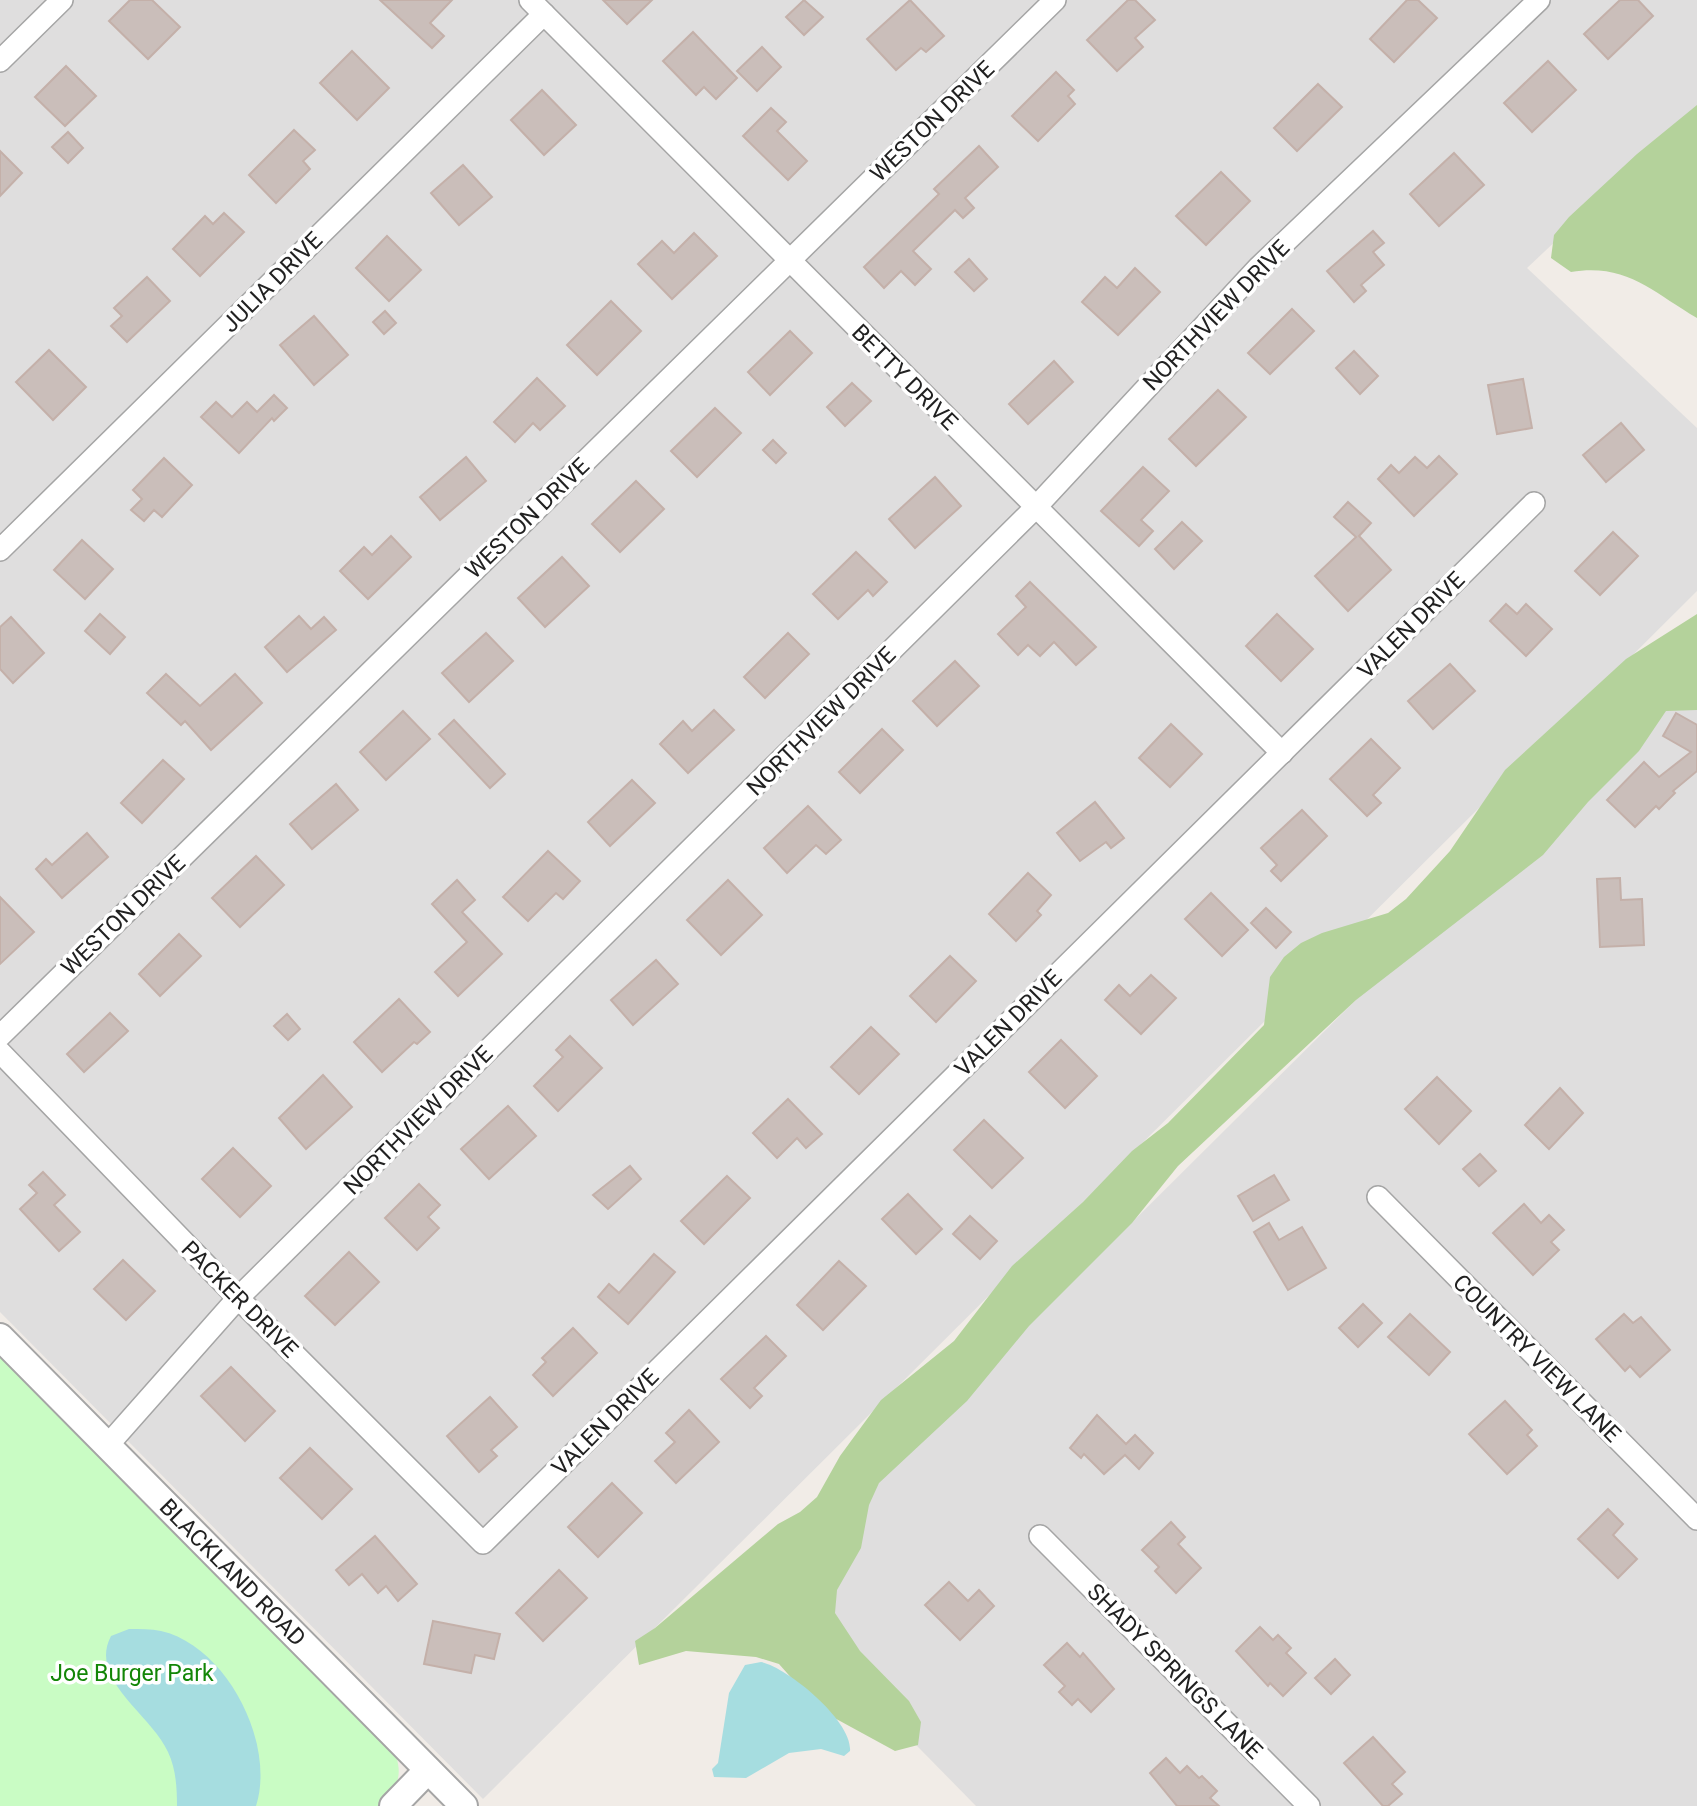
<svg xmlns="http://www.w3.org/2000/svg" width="1697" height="1806" viewBox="0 0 1697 1806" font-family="Roboto,sans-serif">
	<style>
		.residential { fill: #dfdede }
		.forest { fill: #b4d29b }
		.park { fill: #c9fcc4 }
		.water { fill: #a6dde0 }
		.building { fill: #cabeba; stroke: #c4b0a9; stroke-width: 2 }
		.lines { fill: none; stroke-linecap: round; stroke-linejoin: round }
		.minor-casing { stroke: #a5a5a5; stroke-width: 24 }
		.tertiary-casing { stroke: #a5a5a5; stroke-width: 30 }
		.minor { stroke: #fff; stroke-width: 21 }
		.tertiary { stroke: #fff; stroke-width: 26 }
		.labels { text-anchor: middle; stroke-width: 7; stroke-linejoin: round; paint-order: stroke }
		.street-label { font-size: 23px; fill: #212121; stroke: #fff }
		.park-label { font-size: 23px; fill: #138607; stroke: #fff }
	</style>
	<rect width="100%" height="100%" fill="#f1ece7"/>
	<g class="residential">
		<path d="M0,0H1697V108L1527,268L1697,428V591L483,1799L0,1312Z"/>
		<path d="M1697,661V1806H976L763,1589Z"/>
	</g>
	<g class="forest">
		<path d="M1697,105V318C1652,292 1627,263 1571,272L1551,258L1554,235L1569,217L1637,154Z"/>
		<path d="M1697,614V710L1666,711L1639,751L1588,802L1543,855L1356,1000L1178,1166L1132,1223L1029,1326L967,1401L879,1483L869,1505L861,1548L837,1590L835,1613L860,1651L909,1701L921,1722L918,1745L895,1751L829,1715L811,1700L779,1664L756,1657L686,1651L639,1665L635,1641L655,1628L778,1524L800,1512L817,1497L840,1456L881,1400L954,1341L1012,1266L1083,1202L1132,1151L1168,1123L1264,1025L1270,977L1284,957L1301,943L1322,933L1388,913L1406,899L1450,851L1505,770L1626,659Z"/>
	</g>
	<path class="park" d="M0,1355L395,1753C404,1778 396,1789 379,1806H0Z"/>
	<g class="water">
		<path d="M129,1629C140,1629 151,1629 161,1631C227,1646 276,1744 256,1806H177C177,1788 176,1769 168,1752C151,1714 88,1680 111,1636Z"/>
		<path d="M761,1662C787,1667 853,1721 850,1751L844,1756L821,1749L789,1753L746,1778L714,1777L712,1769L718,1763L729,1693L745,1665Z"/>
	</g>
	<g class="building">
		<path d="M130,0H152L180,27L148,59L109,21Z"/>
		<path d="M380,0H452L430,23L444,36L432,48Z"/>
		<path d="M603,0H652L627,24Z"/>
		<path d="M804,0L823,17L804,35L786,17Z"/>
		<path d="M910,0L944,36L926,52L921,48L896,70L867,39Z"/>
		<path d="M1128,0H1135L1155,20L1135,38L1143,47L1117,71L1087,40Z"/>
		<path d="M1407,0H1418L1437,18L1394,62L1370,39Z"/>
		<path d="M1620,0H1638L1653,16L1608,59L1584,34Z"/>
		<path d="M693,32L737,78L716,99L704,87L696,95L663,61Z"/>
		<path d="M762,47L781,67L757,91L737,71Z"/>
		<path d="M352,51L389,88L357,120L320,83Z"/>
		<path d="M1548,61L1576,90L1532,132L1504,103Z"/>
		<path d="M66,66L96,96L65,126L35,97Z"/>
		<path d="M1056,72L1074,90L1068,96L1075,104L1038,141L1012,116Z"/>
		<path d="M1318,84L1342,107L1297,151L1274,128Z"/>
		<path d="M542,90L576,125L544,155L511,120Z"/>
		<path d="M771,108L786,122L777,131L807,161L788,180L743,136Z"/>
		<path d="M294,130L315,150L303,161L310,169L276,203L249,175Z"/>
		<path d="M68,132L83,148L68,163L52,147Z"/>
		<path d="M979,146L998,167L965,198L974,208L963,218L955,210L913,251L931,269L915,285L901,271L884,288L864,267L939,194L934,189Z"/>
		<path d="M0,151L22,173L0,196Z"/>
		<path d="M1454,153L1484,185L1439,226L1410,194Z"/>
		<path d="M463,165L492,197L459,225L431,193Z"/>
		<path d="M1221,172L1250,201L1206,245L1176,216Z"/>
		<path d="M224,213L244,232L200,276L173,249L205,216L213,224Z"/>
		<path d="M1373,231L1384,243L1373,252L1384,265L1361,285L1366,291L1354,302L1327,271Z"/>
		<path d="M694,233L717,256L672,299L638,264L662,241L674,253Z"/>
		<path d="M387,236L421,270L389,301L356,268Z"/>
		<path d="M969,259L987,279L974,291L955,272Z"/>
		<path d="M1135,268L1160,292L1118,335L1082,302L1105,277L1117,288Z"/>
		<path d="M147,277L170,301L127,342L111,326L122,316L114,308Z"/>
		<path d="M611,301L641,331L597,375L567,345Z"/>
		<path d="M1292,309L1314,331L1270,374L1248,353Z"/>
		<path d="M385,311L396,323L384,334L373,322Z"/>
		<path d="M314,316L348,355L314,385L280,345Z"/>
		<path d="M790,331L812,353L770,395L748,372Z"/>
		<path d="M49,350L86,387L53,420L16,382Z"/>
		<path d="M1354,351L1378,376L1360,394L1336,368Z"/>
		<path d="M1054,361L1073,382L1028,424L1009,404Z"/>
		<path d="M537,378L565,406L540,430L533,423L515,442L494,422Z"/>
		<path d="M1523,379L1532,428L1497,434L1488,385Z"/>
		<path d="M852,383L871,401L845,426L827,407Z"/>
		<path d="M1218,390L1246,417L1196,466L1169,439Z"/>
		<path d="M274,395L287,408L274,421L272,418L239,453L201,417L216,402L232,417L247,402L257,412Z"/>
		<path d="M715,408L741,433L697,477L671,451Z"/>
		<path d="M1621,423L1644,450L1606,482L1583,455Z"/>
		<path d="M773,440L786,453L776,463L763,450Z"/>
		<path d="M1439,456L1457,474L1414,516L1378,479L1391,465L1399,473L1415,457L1427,468Z"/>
		<path d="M466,457L486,481L440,520L420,497Z"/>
		<path d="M164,458L192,485L162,517L154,510L144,521L131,510L142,499L133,490Z"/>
		<path d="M1143,467L1169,491L1141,520L1153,531L1139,546L1101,511Z"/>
		<path d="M935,477L961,506L915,548L889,519Z"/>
		<path d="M636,481L664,509L620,552L592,524Z"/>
		<path d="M1348,502L1371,523L1359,536L1391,570L1348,611L1315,576L1356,537L1334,517Z"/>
		<path d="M1182,522L1202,541L1174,569L1155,549Z"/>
		<path d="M1613,532L1638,556L1600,595L1575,571Z"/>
		<path d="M391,536L411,557L368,599L340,571L364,547L372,555Z"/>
		<path d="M82,540L113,569L85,599L54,570Z"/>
		<path d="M856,552L887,582L873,596L868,590L838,619L813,594Z"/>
		<path d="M562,557L589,586L545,627L518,598Z"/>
		<path d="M1030,582L1096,647L1076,665L1054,642L1040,656L1028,645L1018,655L998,634L1026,607L1016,596Z"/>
		<path d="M1506,604L1517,614L1526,604L1552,629L1526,656L1490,621Z"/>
		<path d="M100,614L125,637L110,654L85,631Z"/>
		<path d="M1277,614L1313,649L1281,681L1246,646Z"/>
		<path d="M299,616L311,629L324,617L336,630L287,672L265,647Z"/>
		<path d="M11,617L44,653L13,683L0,669V627Z"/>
		<path d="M486,633L513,661L469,702L442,673Z"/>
		<path d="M788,633L809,654L765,698L744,677Z"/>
		<path d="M955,661L979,686L937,726L913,701Z"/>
		<path d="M1450,664L1475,691L1433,729L1408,701Z"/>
		<path d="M166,674L200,706L235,674L262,703L211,750L185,721L181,725L147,693Z"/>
		<path d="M714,710L734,730L688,773L660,744L683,721L692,731Z"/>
		<path d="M403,711L430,739L386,780L360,752Z"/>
		<path d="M1676,713L1697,725V771L1673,791L1675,793L1659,809L1656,806L1635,827L1607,800L1644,762L1659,777L1691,752L1663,736Z"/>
		<path d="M454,720L505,774L490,788L439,734Z"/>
		<path d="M1171,724L1202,754L1170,787L1139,758Z"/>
		<path d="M882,729L903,750L860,793L839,772Z"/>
		<path d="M1371,739L1400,768L1373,795L1381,803L1367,816L1330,779Z"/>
		<path d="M163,760L184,779L142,823L121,803Z"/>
		<path d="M632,780L655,803L610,846L588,822Z"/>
		<path d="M336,784L358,810L312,849L290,824Z"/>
		<path d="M1095,802L1124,838L1111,848L1106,842L1080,861L1057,833Z"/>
		<path d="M808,806L841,840L826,854L816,845L787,873L764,848Z"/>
		<path d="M1302,810L1327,836L1281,881L1271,871L1277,865L1261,848Z"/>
		<path d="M87,833L108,857L62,898L36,869L46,859L52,865Z"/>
		<path d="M548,851L580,881L563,899L556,893L528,921L503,897Z"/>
		<path d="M256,856L284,885L240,927L212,898Z"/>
		<path d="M1028,873L1051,895L1037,911L1041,915L1016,941L989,914Z"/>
		<path d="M1620,878L1621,900L1642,899L1644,945L1600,947L1597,879Z"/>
		<path d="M457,880L475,900L462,912L502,954L458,996L435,972L467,942L432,904Z"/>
		<path d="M728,880L762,915L721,955L687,920Z"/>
		<path d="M1211,893L1248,930L1222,956L1185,919Z"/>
		<path d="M0,897L34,932L0,964Z"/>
		<path d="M1266,908L1291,932L1276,948L1251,923Z"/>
		<path d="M179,934L201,956L160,996L139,974Z"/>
		<path d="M950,956L976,981L936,1022L910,996Z"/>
		<path d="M656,960L678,984L633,1025L611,1000Z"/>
		<path d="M1151,975L1176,998L1141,1034L1105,1000L1119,985L1130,996Z"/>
		<path d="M399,999L430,1032L417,1044L414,1042L382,1072L354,1042Z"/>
		<path d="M110,1013L128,1031L84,1072L67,1054Z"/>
		<path d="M287,1014L300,1029L288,1040L274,1026Z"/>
		<path d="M871,1027L899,1054L859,1094L831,1067Z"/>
		<path d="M570,1036L602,1068L558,1111L534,1086L563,1057L556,1050Z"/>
		<path d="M1061,1040L1097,1076L1065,1108L1029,1072Z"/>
		<path d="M323,1075L352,1107L306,1149L279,1118Z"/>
		<path d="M1437,1077L1471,1111L1439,1144L1405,1109Z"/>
		<path d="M1560,1088L1583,1113L1549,1149L1525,1125Z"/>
		<path d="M788,1099L822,1134L806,1148L797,1138L777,1158L753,1133Z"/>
		<path d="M508,1106L536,1136L489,1179L461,1149Z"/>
		<path d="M984,1120L1023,1158L992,1188L954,1150Z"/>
		<path d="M233,1148L271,1186L240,1217L202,1179Z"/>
		<path d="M1480,1154L1496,1171L1479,1186L1463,1169Z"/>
		<path d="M630,1166L641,1179L608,1209L593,1195Z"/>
		<path d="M43,1172L65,1195L54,1205L80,1232L59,1251L20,1209L37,1193L29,1185Z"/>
		<path d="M1274,1175L1289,1200L1253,1221L1238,1196Z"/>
		<path d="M727,1176L750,1198L704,1244L681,1221Z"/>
		<path d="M419,1184L440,1205L428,1217L439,1228L417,1250L385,1218Z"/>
		<path d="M908,1194L942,1229L916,1254L882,1219Z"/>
		<path d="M1524,1204L1541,1223L1549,1215L1564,1230L1551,1242L1559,1250L1533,1275L1493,1233Z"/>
		<path d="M970,1216L997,1241L980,1259L953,1234Z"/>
		<path d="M1269,1223L1279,1240L1302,1227L1326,1268L1288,1290L1254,1232Z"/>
		<path d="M349,1252L379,1282L335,1325L305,1296Z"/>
		<path d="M654,1254L675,1272L628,1324L598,1297L609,1284L619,1293Z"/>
		<path d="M123,1260L155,1291L126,1320L94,1289Z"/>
		<path d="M839,1261L866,1286L823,1330L797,1305Z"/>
		<path d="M1363,1304L1382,1323L1358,1347L1339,1328Z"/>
		<path d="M1410,1314L1450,1352L1429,1375L1388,1337Z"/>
		<path d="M1624,1314L1633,1323L1641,1317L1670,1350L1640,1377L1630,1366L1625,1371L1596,1339Z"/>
		<path d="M573,1328L597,1353L553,1396L533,1375L546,1362L542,1358Z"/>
		<path d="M766,1336L786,1356L754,1388L762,1396L750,1408L721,1379Z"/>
		<path d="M231,1367L275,1411L245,1441L201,1396Z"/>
		<path d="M490,1397L517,1427L491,1450L497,1456L479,1472L447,1436Z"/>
		<path d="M1505,1401L1532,1430L1527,1435L1537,1446L1507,1474L1469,1434Z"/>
		<path d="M689,1410L719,1442L676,1483L655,1461L675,1442L666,1433Z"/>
		<path d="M1097,1415L1126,1444L1135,1435L1153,1453L1139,1469L1125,1455L1104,1474L1084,1454L1081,1458L1070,1448Z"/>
		<path d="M310,1448L352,1489L322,1519L280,1478Z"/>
		<path d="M612,1483L642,1513L598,1557L568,1527Z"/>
		<path d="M1608,1509L1623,1524L1613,1535L1637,1559L1618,1578L1578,1539Z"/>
		<path d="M1171,1522L1185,1537L1178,1544L1201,1568L1176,1593L1155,1571L1159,1567L1142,1550Z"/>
		<path d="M375,1536L417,1584L398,1601L386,1586L378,1593L362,1574L349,1585L336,1570Z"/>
		<path d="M559,1570L587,1598L543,1641L516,1613Z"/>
		<path d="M949,1582L968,1601L979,1590L994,1606L960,1640L925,1605Z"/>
		<path d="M433,1621L500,1634L494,1659L475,1655L471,1673L424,1664Z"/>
		<path d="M1260,1627L1273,1640L1278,1635L1291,1648L1286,1653L1306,1673L1283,1696L1270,1683L1268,1686L1236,1651Z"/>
		<path d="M1067,1643L1080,1657L1083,1653L1114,1689L1091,1712L1078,1699L1072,1705L1059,1692L1065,1686L1044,1665Z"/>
		<path d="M1335,1659L1350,1675L1331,1694L1315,1678Z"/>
		<path d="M1373,1737L1405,1772L1392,1784L1402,1794L1388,1806H1383L1344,1763Z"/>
		<path d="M1166,1758L1180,1773L1187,1766L1199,1778L1202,1776L1217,1791L1210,1798L1219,1806H1177L1150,1773Z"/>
	</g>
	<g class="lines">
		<g class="minor-casing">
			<g id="minor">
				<path d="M530,0L1282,753"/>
				<path d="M0,61L62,0"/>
				<path d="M0,550L544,14"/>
				<path d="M0,1036L1055,0"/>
				<path d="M0,1052L238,1298L483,1543L1534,503"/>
				<path d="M1378,1197L1697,1519"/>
				<path d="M107,1446L238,1298L1036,507L1259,267L1539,0"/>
				<path d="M1040,1536L1309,1806"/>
			</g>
		</g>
		<g class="tertiary-casing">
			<g id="tertiary">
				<path id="s1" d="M0,1337L464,1806"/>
				<path d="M393,1806L428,1770"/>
			</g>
		</g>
		<use href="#minor" class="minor"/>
		<use href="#tertiary" class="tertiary"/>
	</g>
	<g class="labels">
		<g class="street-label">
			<text transform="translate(932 121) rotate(-44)" y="8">WESTON DRIVE</text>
			<text transform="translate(272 282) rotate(-45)" y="8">JULIA DRIVE</text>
			<text transform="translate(1216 315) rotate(-46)" y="8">NORTHVIEW DRIVE</text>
			<text transform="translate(905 377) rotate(45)" y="8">BETTY DRIVE</text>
			<text transform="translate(527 518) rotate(-44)" y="8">WESTON DRIVE</text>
			<text transform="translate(1411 625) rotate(-45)" y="8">VALEN DRIVE</text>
			<text transform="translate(821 721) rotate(-45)" y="8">NORTHVIEW DRIVE</text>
			<text transform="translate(123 915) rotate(-44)" y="8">WESTON DRIVE</text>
			<text transform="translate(1008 1023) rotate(-45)" y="8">VALEN DRIVE</text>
			<text transform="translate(418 1120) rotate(-45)" y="8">NORTHVIEW DRIVE</text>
			<text transform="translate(240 1299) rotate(45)" y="8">PACKER DRIVE</text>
			<text transform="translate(1537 1358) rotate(45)" y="8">COUNTRY VIEW LANE</text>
			<text transform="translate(605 1422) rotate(-45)" y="8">VALEN DRIVE</text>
			<text dy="8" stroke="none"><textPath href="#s1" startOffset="331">BLACKLAND ROAD</textPath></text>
			<text transform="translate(1175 1671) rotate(45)" y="8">SHADY SPRINGS LANE</text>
		</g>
		<g class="park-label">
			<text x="132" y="1681">Joe Burger Park</text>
		</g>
	</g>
</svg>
